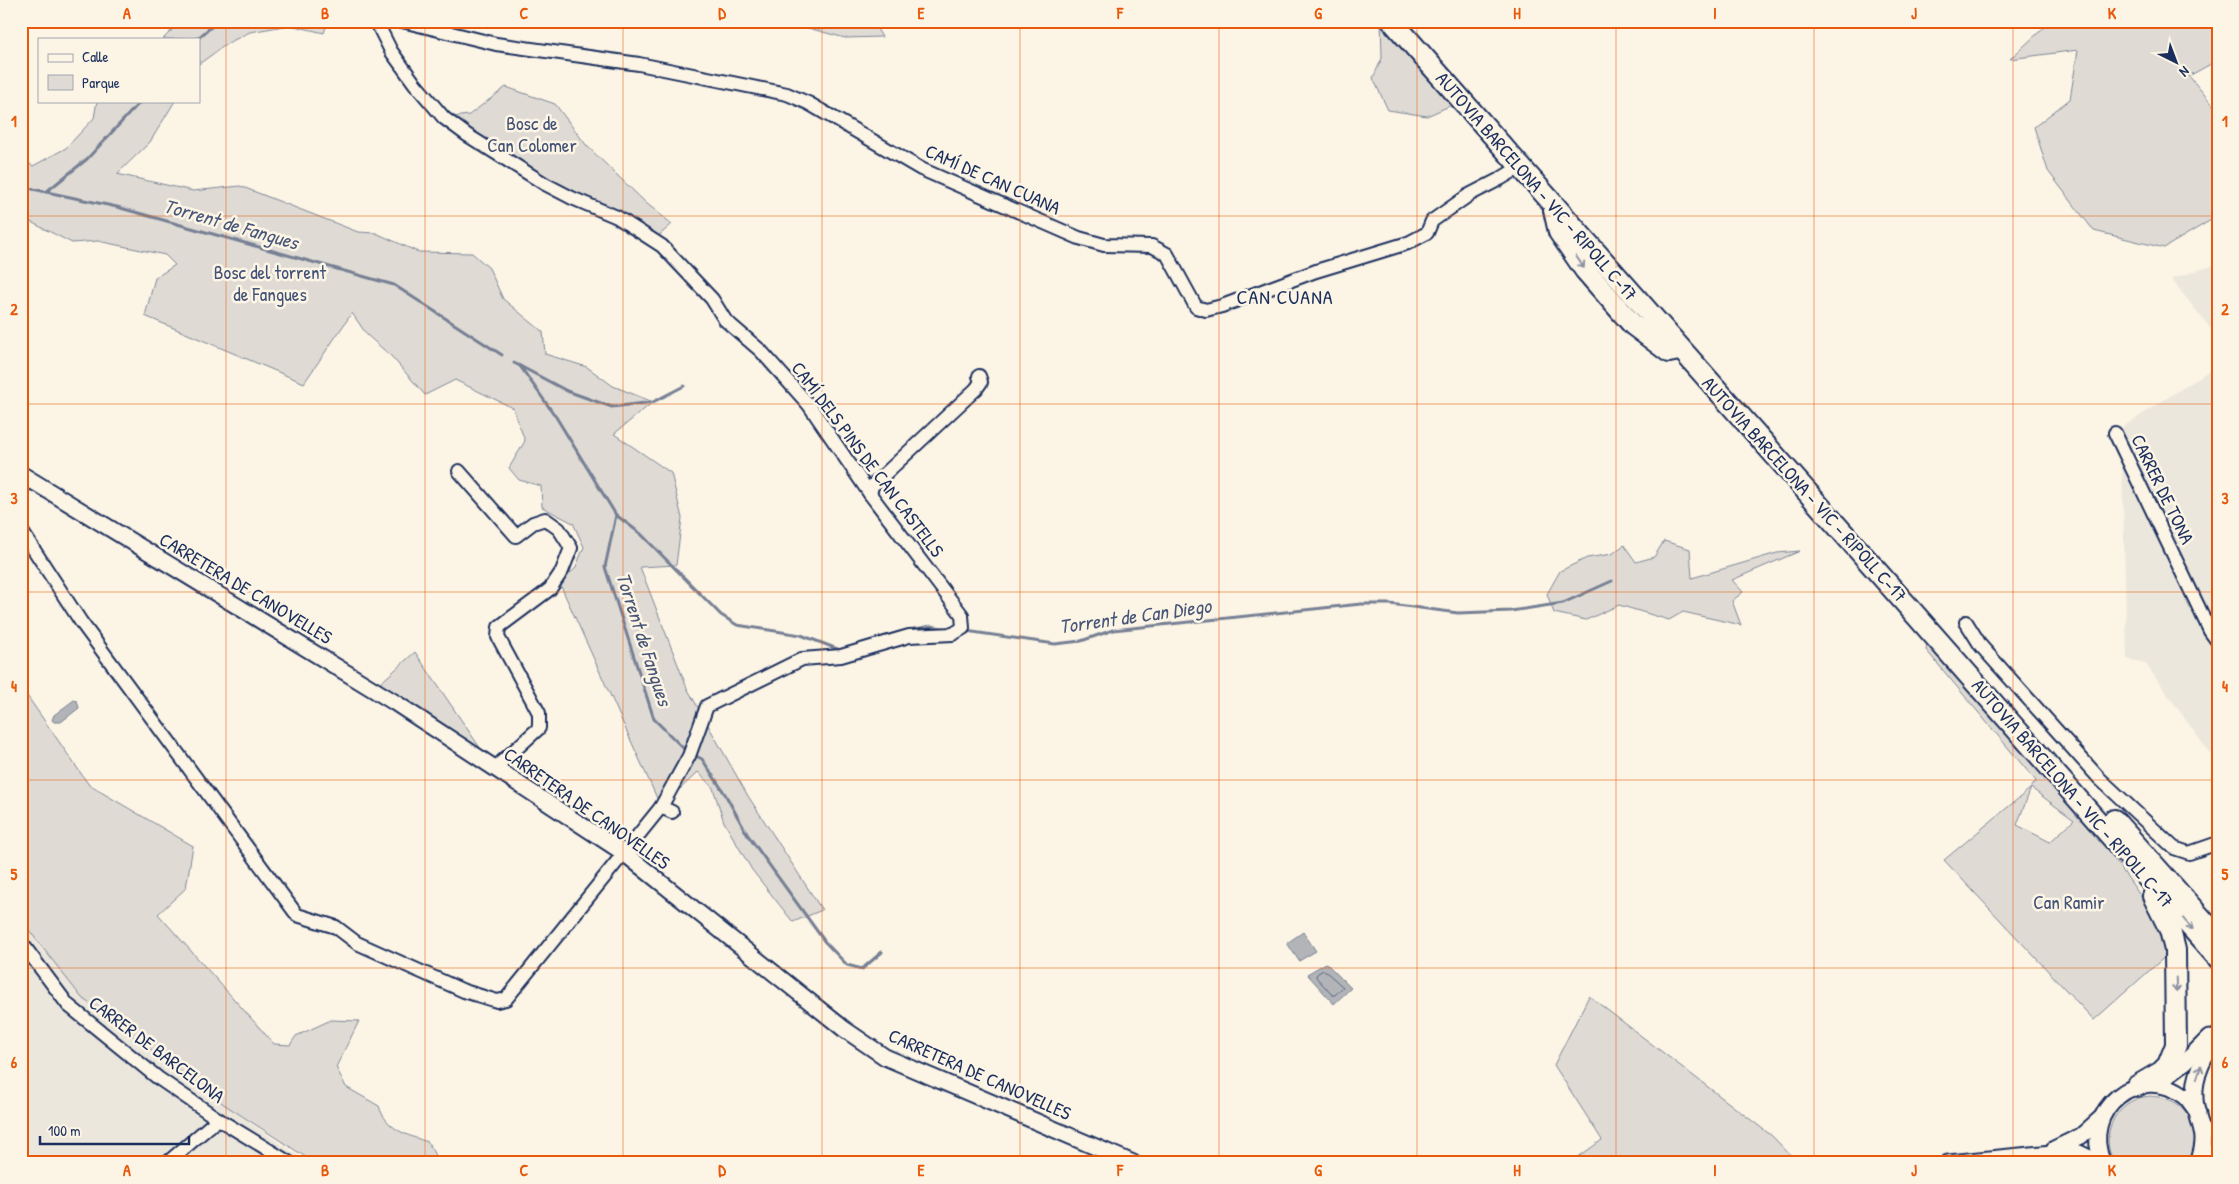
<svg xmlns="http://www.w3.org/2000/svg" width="2239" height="1184" viewBox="0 0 2239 1184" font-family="'Patrick Hand',sans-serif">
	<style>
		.built { fill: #ece7dc }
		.green { fill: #dfdbd4; stroke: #7d8599; fill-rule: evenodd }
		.water { fill: #b2b4b8; stroke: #767f94 }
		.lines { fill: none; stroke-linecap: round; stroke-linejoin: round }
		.shore { stroke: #576482; stroke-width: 1 }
		.stream { stroke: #767f94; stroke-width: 3 }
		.minor-casing { stroke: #1b2f5e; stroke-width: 16 }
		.tertiary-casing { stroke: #1b2f5e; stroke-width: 19 }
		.trunk-casing { stroke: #1b2f5e; stroke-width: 24 }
		.minor { stroke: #fcf5e5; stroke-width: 12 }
		.tertiary { stroke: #fcf5e5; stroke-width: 15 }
		.trunk { stroke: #fcf5e5; stroke-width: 20 }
		.oneway { stroke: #8c92a2 }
		.grid { fill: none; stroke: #e8590c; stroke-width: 1; stroke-opacity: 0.55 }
		.labels { text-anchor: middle; stroke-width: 5; stroke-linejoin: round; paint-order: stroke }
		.park-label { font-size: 19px; fill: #425176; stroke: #fcf5e5 }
		.street-label { font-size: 19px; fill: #1b2f5e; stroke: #fcf5e5 }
		.water-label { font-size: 20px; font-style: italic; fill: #485779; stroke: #fcf5e5 }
		.neighbourhood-label { font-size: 20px; letter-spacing: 1px; fill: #1b2f5e; stroke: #fcf5e5 }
		.neatline { fill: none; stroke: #e8590c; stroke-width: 2 }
		.grid-label { font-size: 16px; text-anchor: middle; font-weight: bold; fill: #e8590c }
	</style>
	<rect width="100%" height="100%" fill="#fcf5e5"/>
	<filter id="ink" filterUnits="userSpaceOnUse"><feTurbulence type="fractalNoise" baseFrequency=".02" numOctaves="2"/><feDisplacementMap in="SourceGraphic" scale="10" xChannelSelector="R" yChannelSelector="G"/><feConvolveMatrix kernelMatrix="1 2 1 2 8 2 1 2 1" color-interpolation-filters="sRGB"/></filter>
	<g filter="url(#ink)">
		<g class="built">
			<path d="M2218,264V338L2171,279Z"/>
			<path d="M2218,365V765L2145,663L2127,659L2121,428Z"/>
			<path d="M21,920L82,998L225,1105L308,1163H21Z"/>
		</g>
		<g class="green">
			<path d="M181,21H328L324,33L290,25L250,32L228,43L199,64V39H163Z"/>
			<path d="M790,21H872L882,37L845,38L797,25Z"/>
			<path d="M1381,21H1384L1456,103L1427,116L1388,110L1373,78L1382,58Z"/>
			<path d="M2051,21H2218V60L2189,76L2218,111V177L2214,178L2216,217L2164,248L2094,231L2048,171L2034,127L2070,99L2078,50L2010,59Z"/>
			<path d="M506,87L555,104L587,146L646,203L672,224L654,240L545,184L444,118L469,115Z"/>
			<path d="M97,101H175L150,142L117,174L193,191L240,186L358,232L376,233L418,252L472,253L489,268L503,299L543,332L545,354L587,367L613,386L653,402L614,434L671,473L682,518L676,565L640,567L687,688L748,796L822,910L793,922L752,870L724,822L713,788L698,772L661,807L559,582L575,569L584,547L573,523L542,507L541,486L519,480L509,468L525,441L513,408L455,380L425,395L392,357L367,335L352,313L304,383L145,316L155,278L175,265L165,255L98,241L72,243L21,217V158L33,166L66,148L94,118Z"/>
			<path d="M1664,541L1690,549L1692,578L1777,553L1800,551L1732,580L1743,592L1732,601L1741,625L1683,612L1669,620L1619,605L1586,620L1554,613L1547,594L1560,571L1587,558L1612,554L1624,545L1636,562L1654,557Z"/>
			<path d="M1928,639L2082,813L2161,925L2168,954L2094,1020L1944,860L2031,788L2036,781L1926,650ZM2031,788L2074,820L2050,842L2017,825Z"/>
			<path d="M415,652L485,755L377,686Z"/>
			<path d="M21,687L89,785L193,846L186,888L158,914L274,1044L290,1045L296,1036L331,1020L359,1021L336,1067L346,1087L379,1106C386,1129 406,1135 428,1142L439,1163H315L225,1105L82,998L21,920Z"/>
			<path d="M1589,996L1772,1136L1798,1163H1570L1602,1140L1554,1065Z"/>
			<path d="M2150,1096C2159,1097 2168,1098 2176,1103C2196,1115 2201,1144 2188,1163H2115C2100,1141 2111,1110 2134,1100C2139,1097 2145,1097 2150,1096Z"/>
		</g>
		<g class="water">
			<path d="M74,700L77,701L79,708L61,722H54L52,720L54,715Z"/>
			<path d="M1303,932L1316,951L1299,961L1287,943Z"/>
			<path d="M1326,963L1351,988L1334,1004L1307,974Z"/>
		</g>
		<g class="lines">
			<path class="shore" d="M1324,970L1343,987L1335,995H1332L1316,977L1317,974Z"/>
			<g class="stream">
				<path d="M197,39L218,21"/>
				<path d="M21,185L28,188L117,207L394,285L502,355"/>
				<path d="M46,192L87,159L141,101"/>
				<path d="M514,363L520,366L556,417L616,515L605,567L654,719L687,752"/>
				<path d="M520,366L567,391L612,407L653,402L684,386"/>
				<path d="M616,515L641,534L721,615L737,625L801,635L840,650L900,632"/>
				<path d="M911,630L931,626L947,629"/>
				<path d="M966,631L1055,644L1081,641L1113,630L1361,604H1390L1458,613L1511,611L1563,603L1612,581"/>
				<path d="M692,754L702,759L725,794L747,834L825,942L847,965L862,969L882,952"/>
			</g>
			<g class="minor-casing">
				<g id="minor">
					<path d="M376,21L391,51L415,84L444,118L467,135L545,184L572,198L617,217L662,246L712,299L725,320L761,351L809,405L870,494L962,615L963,628L953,634L909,636L841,656L802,659L707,706L689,756L661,807"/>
					<path d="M402,21L496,44L639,64L787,94L808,103L921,169L1079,238L1104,245L1152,246L1167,254L1196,307L1206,310L1222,306L1316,271L1408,243L1427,233L1432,221L1469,195L1500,179L1520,167"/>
					<path d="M2115,433L2210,631L2218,642"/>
					<path d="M459,471L516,536L533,523L545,519L559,529L571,548L562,571L550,589L499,627L498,637L539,713V728L495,768"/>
					<path d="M21,490L30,479"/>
					<path d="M870,494L872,486L976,389L981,382L979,376"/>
					<path d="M21,530L81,622L297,915L336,927L357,943L464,991L497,1001L506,999L661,807L672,812"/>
					<path d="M1966,622L1981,646L2099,778L2174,848L2189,853L2218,843"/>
					<path d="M21,942L68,1005L158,1078L218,1119L290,1163"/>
					<path d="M167,1163L218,1119"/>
					<path d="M2199,1163L2218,1147"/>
				</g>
			</g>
			<g class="tertiary-casing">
				<g id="tertiary">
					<path d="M21,474L394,702L624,853L844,1029L885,1057L1133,1163"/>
					<path d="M2162,1079L2185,1062L2209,1038"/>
					<path d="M2054,1149L2081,1136L2100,1119"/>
					<path d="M1948,1163L2062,1152L2079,1153L2100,1163"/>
					<path d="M2103,1163C2079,1110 2140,1060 2186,1097C2190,1101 2194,1108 2198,1113"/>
					<path d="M2198,1163C2210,1130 2197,1128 2195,1099C2193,1075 2206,1054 2218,1035"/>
				</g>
			</g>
			<g class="trunk-casing">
				<g id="trunk">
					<path d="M1392,21L2218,958"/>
					<path d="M1554,210L1559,232L1585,270L1633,325L1669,352L1679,350"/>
					<path d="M2114,820L2218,937"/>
					<path d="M2137,1086L2161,1072L2168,1065L2176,1045L2175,950L2170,930L2153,896"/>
				</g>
			</g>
			<use href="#minor" class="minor"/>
			<use href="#tertiary" class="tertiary"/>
			<use href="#trunk" class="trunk"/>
		</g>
		<defs><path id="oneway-shaft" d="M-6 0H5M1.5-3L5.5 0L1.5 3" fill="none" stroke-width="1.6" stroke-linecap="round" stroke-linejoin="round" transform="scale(1.25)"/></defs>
		<g class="oneway">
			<use href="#oneway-shaft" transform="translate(1580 262) rotate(56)"/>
			<use href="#oneway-shaft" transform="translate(2188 924) rotate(48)"/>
			<use href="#oneway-shaft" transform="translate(2176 985) rotate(88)"/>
			<use href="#oneway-shaft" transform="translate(2199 1072) rotate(-72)"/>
		</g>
	</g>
	<path class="grid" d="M226,21V1163M425,21V1163M623,21V1163M822,21V1163M1020,21V1163M1219,21V1163M1417,21V1163M1616,21V1163M1814,21V1163M2013,21V1163M21,216H2218M21,404H2218M21,592H2218M21,780H2218M21,968H2218"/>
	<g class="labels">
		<g class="park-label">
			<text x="532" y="130">Bosc de<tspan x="532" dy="22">Can Colomer</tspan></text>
			<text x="270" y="279">Bosc del torrent<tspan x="270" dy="22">de Fangues</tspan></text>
			<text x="2069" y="909">Can Ramir</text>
		</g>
		<g class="street-label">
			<text transform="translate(993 179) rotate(24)" y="7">CAMÍ DE CAN CUANA</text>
			<text transform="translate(1537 186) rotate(49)" y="7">AUTOVIA BARCELONA - VIC - RIPOLL C-17</text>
			<text transform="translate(868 459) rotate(53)" y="7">CAMÍ DELS PINS DE CAN CASTELLS</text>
			<text transform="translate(1805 489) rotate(48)" y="7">AUTOVIA BARCELONA - VIC - RIPOLL C-17</text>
			<text transform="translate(2163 489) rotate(64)" y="7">CARRER DE TONA</text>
			<text transform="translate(246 588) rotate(31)" y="7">CARRETERA DE CANOVELLES</text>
			<text transform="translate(2073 793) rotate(49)" y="7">AUTOVIA BARCELONA - VIC - RIPOLL C-17</text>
			<text transform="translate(587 808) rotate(35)" y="7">CARRETERA DE CANOVELLES</text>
			<text transform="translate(157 1049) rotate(37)" y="7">CARRER DE BARCELONA</text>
			<text transform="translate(980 1074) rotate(24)" y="7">CARRETERA DE CANOVELLES</text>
		</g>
		<g class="water-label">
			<text transform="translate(231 224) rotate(16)" y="7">Torrent de Fangues</text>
			<text transform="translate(1135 616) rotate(-8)" y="7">Torrent de Can Diego</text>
			<text transform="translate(644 639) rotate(72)" y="7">Torrent de Fangues</text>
		</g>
		<g class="neighbourhood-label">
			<text x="1285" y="304">CAN CUANA</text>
		</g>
	</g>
	<rect width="2239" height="1184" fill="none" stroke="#fcf5e5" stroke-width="55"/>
	<rect x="38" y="38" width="162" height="65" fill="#fcf5e5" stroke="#a2a6af"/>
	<rect x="48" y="54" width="25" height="8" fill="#fcf5e5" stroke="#a2a6af"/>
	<text x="82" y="62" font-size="15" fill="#1b2f5e">Calle</text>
	<rect x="48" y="75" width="25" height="15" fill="#dfdbd4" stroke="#a2a6af"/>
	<text x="82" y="88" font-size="15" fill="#1b2f5e">Parque</text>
	<g transform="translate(2176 62) rotate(138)" stroke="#fcf5e5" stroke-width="4" paint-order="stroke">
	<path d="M0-4L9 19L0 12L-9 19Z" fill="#1b2f5e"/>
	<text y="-8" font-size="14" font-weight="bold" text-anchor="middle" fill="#1b2f5e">N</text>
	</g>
	<path d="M40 1136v8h149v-8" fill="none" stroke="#1b2f5e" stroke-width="2.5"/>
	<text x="48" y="1136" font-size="15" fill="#1b2f5e" stroke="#fcf5e5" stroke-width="4" paint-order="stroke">100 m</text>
	<rect x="28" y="28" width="2184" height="1128" class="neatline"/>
	<g class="grid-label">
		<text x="127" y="19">A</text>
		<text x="325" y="19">B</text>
		<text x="524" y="19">C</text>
		<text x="722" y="19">D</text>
		<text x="921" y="19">E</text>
		<text x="1120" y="19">F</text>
		<text x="1318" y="19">G</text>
		<text x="1517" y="19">H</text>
		<text x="1715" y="19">I</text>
		<text x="1914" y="19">J</text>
		<text x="2112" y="19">K</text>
		<text x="14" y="127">1</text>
		<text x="2225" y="127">1</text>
		<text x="14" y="315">2</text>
		<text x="2225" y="315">2</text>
		<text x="14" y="504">3</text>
		<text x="2225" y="504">3</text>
		<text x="14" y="692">4</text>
		<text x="2225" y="692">4</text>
		<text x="14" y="880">5</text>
		<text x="2225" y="880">5</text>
		<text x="14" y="1068">6</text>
		<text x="2225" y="1068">6</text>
		<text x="127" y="1176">A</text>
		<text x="325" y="1176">B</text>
		<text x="524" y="1176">C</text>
		<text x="722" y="1176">D</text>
		<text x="921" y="1176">E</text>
		<text x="1120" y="1176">F</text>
		<text x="1318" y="1176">G</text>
		<text x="1517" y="1176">H</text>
		<text x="1715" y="1176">I</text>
		<text x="1914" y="1176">J</text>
		<text x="2112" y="1176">K</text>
	</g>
</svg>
